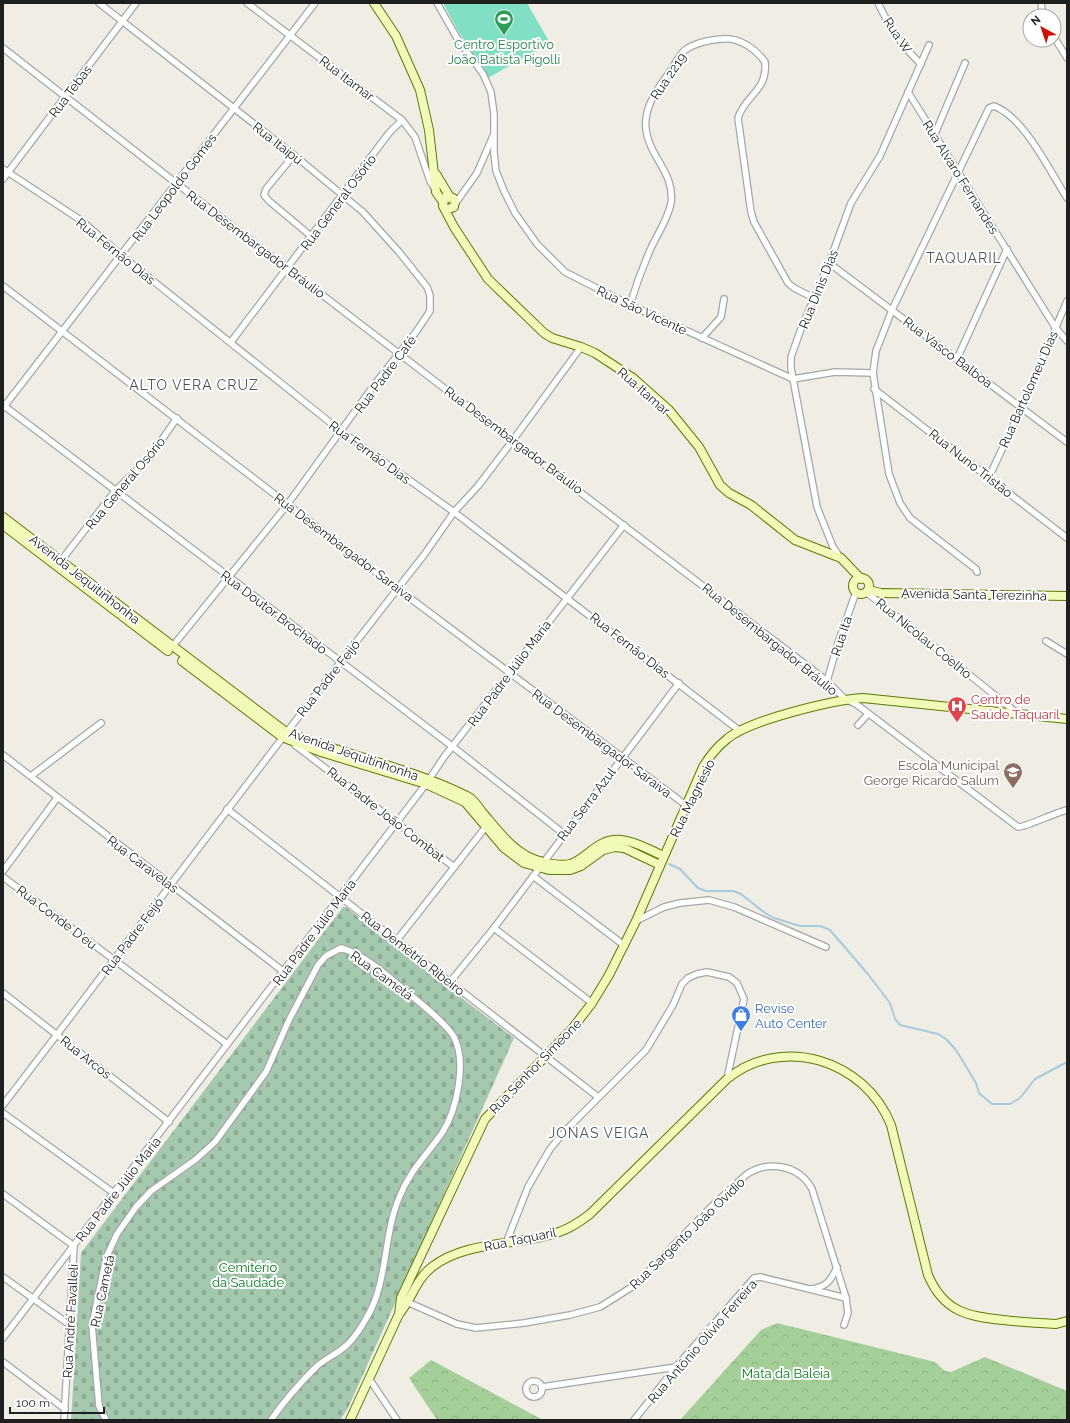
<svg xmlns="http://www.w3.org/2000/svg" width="1070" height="1423" viewBox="0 0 1070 1423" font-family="Raleway,sans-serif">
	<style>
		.forest { fill: url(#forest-crowns) }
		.cemetery { fill: url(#cemetery-stones) }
		.pitch { fill: #81e0c3 }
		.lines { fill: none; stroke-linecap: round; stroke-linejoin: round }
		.stream { stroke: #a4ccde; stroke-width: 2 }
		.street-casing { stroke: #a6a6a6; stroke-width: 8 }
		.secondary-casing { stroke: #617804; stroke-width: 10 }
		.street { stroke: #fff; stroke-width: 5.5 }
		.secondary { stroke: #f1fab8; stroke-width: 8 }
		.labels { text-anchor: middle; stroke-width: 4; stroke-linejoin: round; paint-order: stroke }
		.street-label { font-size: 13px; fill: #1f1f1f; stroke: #fff }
		.leisure-label { font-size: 13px; fill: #27864d; stroke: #fff }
		.health-label { font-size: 13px; fill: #be3a42; stroke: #fff; text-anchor: start }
		.education-label { font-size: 13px; fill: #785e54; stroke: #fff; text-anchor: end }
		.shop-label { font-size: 13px; fill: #366cbe; stroke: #fff; text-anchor: start }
		.park-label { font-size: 13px; fill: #0a7f1e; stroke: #fff }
		.neighbourhood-label { font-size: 14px; letter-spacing: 1px; fill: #525252; stroke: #fff }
	</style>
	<defs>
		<pattern id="forest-crowns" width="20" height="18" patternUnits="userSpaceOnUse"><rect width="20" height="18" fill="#a4cf99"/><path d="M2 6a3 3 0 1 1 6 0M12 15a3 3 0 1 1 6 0" fill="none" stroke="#8db183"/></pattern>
		<pattern id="cemetery-stones" width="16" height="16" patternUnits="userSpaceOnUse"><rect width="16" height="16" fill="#a5c9ae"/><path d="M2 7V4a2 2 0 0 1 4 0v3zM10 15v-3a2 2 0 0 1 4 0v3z" fill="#8eac95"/></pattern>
	</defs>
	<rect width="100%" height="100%" fill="#f0ede5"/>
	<g class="forest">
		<path d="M777,1323L935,1362L945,1371L951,1372L985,1357L1067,1391V1420H680L761,1330Z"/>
		<path d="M431,1360L543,1420H437L409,1378Z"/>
	</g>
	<path class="cemetery" d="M343,907H346L381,936L514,1038L348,1408L340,1420H71L81,1253Z"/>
	<path class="pitch" d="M443,3H527L550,43L488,78L457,29Z"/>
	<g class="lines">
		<path class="stream" d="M669,864L680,869L698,888L706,891H733L741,894L765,913L774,918L800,926H820L830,930L867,973L890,1003L895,1019L900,1025L938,1034L946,1039L956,1050L976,1083L979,1093L992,1104H1010L1020,1098L1035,1079L1067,1062"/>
		<g class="street-casing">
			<g id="street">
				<path d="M99,3L294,155L363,212L399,252L427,287L430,295V311L416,332L374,385L287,505L172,647"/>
				<path d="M247,3L402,120L415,137L430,181L435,189"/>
				<path d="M437,3L457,38L483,74L491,92L494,114V153L496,171L504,191L515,213L537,244L565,272L630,305L793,379L835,372L873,373"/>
				<path d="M878,3C890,28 901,45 921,64"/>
				<path d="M1041,3L1043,16"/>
				<path d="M1054,37L1067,58"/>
				<path d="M3,48L176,183L827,681L845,699L856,704L1018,827C1023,828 1057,812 1067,810"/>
				<path d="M908,92L1055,327L1067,341"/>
				<path d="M934,136L965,63"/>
				<path d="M294,155L266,189L264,195L269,201L312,237"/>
				<path d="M3,169L82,221L122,256L342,432L454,512L740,731"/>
				<path d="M3,179L136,3"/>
				<path d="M455,204L477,173L493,136"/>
				<path d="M829,263L1067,442"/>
				<path d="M3,286L398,589L687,806"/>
				<path d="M630,305C636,285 643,266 651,248C658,233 668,219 671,203C675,173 650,158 646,130C643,105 660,86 673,67C676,62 680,54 685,50C696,42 709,40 722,39C739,37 756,49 765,62C768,91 745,95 738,118L751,212L754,222L788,283L794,288L814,298"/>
				<path d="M702,338L721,317L724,299"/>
				<path d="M231,342L389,133L402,120"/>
				<path d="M957,359L1007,249"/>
				<path d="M874,389L1067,538"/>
				<path d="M3,405L453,747L564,834"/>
				<path d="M3,408L315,3"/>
				<path d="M989,477L1022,407L1067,301"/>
				<path d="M840,557L833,547L817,507L791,368V357L801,329L829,263L851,203L880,156L929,45"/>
				<path d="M60,562L115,491L149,458L177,418"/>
				<path d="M977,572L976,569L910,518L900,503L889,474L873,373L876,351L892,310L989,108L994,106C1025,118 1049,170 1067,198"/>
				<path d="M866,592L1017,713"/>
				<path d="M1046,641L1067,654"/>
				<path d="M827,681L838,643L856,592"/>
				<path d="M858,725L868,714"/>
				<path d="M295,745L454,867"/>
				<path d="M3,755L284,972"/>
				<path d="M31,776L101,723"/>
				<path d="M227,809L598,1097"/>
				<path d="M3,871L57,798"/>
				<path d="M533,876L625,946"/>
				<path d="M3,877L227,1044"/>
				<path d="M636,921L664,907L680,903L709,900L734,907L826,947"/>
				<path d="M494,928L592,1003"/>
				<path d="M397,940L488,824"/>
				<path d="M450,982L494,928L679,683"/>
				<path d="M3,993L169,1122"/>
				<path d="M3,1105C144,922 281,736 424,555L454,512L478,486L513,440L581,347"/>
				<path d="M3,1113L115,1194"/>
				<path d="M3,1194L74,1246L64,1420"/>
				<path d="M506,1243L528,1187L550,1149L566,1130L646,1050L673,1005L682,984L688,978L697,974L707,972L729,977L737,983L744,999L727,1079"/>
				<path d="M3,1277L70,1325"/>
				<path d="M811,1289C826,1287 831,1281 837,1267"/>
				<path d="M405,1301L457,1324L476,1328L524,1323L570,1315L600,1307L635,1285L710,1208L747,1174C769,1160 799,1165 812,1189L846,1298L848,1313L844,1325"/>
				<path d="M3,1338C144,1154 285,969 426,784L444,757L624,525"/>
				<path d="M3,1362L65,1409"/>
				<path d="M370,1380L397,1420"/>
				<circle cx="534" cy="1389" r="8"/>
				<path d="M542,1387L676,1367"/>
				<path d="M106,1420L99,1406L92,1325L106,1258L117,1234L136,1207L151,1191L195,1160L215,1142L266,1072L289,1020L318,965L326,956L341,948C368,956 392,980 413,997C424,1006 448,1026 454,1037C467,1062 457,1110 442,1133C426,1156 410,1170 399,1198C383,1236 388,1282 367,1317C362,1326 355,1337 348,1344C339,1353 326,1358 316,1367C300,1383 284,1401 271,1420"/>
				<path d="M634,1420L676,1367L754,1278L760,1277L846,1298"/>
			</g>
		</g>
		<g class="secondary-casing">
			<g id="secondary">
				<path d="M374,3L396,36L420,90L429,130L436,192L443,202"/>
				<path d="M436,174L450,197"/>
				<path d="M445,208L448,209L454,207L455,200L453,198L446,197L444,199L443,206L454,227L488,279L544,333L552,338L581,347L595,353L633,378L669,410L686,431L699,447L720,485L729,493L751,505L795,540L841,558L861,579"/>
				<path d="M3,517L286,732C345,755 410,768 467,796C474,799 478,807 483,813C500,833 516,856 543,862C551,864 562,866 570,864C588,859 596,838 621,840C636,841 651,851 664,856"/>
				<path d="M3,525L168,651"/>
				<circle cx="861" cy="586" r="8"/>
				<path d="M868,590L881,593L1067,596"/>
				<path d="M182,661L282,737L321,752L426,784L465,802L504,848L524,863L549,870H570L581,866L603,850L615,847L624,848L660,865"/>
				<path d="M399,1314L401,1298L485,1119L572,1029L592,1003L609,975L636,921L703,767C709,757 717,747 727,739C749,720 833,700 863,698L1067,719"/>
				<path d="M350,1420L399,1314C412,1299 416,1279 432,1267C466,1240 520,1246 559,1232C571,1228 581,1221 590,1214L727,1079C782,1034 865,1060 891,1125L928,1275C944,1312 967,1316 1003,1320C1021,1322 1038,1323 1056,1324L1067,1321"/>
			</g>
		</g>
		<use href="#street" class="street"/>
		<use href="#secondary" class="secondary"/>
	</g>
	<defs>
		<g id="stadium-pin" transform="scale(1)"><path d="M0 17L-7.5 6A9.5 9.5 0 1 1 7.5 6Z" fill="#2e9e5b" stroke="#fff"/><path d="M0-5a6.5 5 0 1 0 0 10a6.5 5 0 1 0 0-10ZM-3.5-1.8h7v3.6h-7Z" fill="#fff"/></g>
		<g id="hospital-pin" transform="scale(1)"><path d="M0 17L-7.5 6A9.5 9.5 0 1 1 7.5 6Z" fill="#e0444e" stroke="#fff"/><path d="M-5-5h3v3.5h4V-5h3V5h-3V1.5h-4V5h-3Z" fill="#fff"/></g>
		<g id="school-pin" transform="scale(1)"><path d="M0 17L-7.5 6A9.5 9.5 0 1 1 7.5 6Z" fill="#8d6e63" stroke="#fff"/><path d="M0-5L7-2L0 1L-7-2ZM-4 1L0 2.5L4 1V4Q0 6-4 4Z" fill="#fff"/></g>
		<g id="shop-pin" transform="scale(1)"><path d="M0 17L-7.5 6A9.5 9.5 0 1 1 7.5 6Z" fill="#3f7fe0" stroke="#fff"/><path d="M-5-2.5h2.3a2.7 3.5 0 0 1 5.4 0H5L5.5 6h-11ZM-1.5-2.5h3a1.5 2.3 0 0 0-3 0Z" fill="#fff"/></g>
	</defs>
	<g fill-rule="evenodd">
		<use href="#stadium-pin" x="504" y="19"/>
		<use href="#hospital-pin" x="957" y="706"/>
		<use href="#school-pin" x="1013" y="772"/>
		<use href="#shop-pin" x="741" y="1015"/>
	</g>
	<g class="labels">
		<g class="street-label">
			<text transform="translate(898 35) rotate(56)" y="5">Rua W</text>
			<text transform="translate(668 76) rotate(-56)" y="5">Rua 2219</text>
			<text transform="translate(347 78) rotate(37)" y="5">Rua Itamar</text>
			<text transform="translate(70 91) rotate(-53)" y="5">Rua Tebas</text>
			<text transform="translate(278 143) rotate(38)" y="5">Rua Itaipú</text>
			<text transform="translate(961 177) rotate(58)" y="5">Rua Alvaro Fernandes</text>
			<text transform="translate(174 187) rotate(-53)" y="5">Rua Leopoldo Gomes</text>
			<text transform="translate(338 202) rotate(-53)" y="5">Rua General Osório</text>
			<text transform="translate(256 244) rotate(37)" y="5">Rua Desembargador Bráulio</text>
			<text transform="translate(116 251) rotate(39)" y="5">Rua Fernão Dias</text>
			<text transform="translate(818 289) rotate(-68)" y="5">Rua Dinis Dias</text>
			<text transform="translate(642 310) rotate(25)" y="5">Rua São Vicente</text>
			<text transform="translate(948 352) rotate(37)" y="5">Rua Vasco Balboa</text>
			<text transform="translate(385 374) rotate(-53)" y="5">Rua Padre Café</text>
			<text transform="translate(1028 389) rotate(-66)" y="5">Rua Bartolomeu Dias</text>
			<text transform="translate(644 391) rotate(41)" y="5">Rua Itamar</text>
			<text transform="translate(514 440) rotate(37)" y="5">Rua Desembargador Bráulio</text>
			<text transform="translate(370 452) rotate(36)" y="5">Rua Fernão Dias</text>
			<text transform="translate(971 463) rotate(38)" y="5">Rua Nuno Tristão</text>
			<text transform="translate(125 483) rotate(-50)" y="5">Rua General Osório</text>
			<text transform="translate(344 547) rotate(37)" y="5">Rua Desembargador Saraiva</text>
			<text transform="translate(85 579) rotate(38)" y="5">Avenida Jequitinhonha</text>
			<text transform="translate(974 594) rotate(1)" y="5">Avenida Santa Terezinha</text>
			<text transform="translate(274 612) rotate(37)" y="5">Rua Doutor Brochado</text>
			<text transform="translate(841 636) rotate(-72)" y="5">Rua Ita</text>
			<text transform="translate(924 638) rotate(39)" y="5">Rua Nicolau Coelho</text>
			<text transform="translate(770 639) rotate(39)" y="5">Rua Desembargador Bráulio</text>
			<text transform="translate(630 645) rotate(38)" y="5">Rua Fernão Dias</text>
			<text transform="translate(509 673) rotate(-53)" y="5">Rua Padre Júlio Maria</text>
			<text transform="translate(328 678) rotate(-52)" y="5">Rua Padre Feijó</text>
			<text transform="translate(602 743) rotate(37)" y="5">Rua Desembargador Saraiva</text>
			<text transform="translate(354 754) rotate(19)" y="5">Avenida Jequitinhonha</text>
			<text transform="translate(692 798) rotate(-64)" y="5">Rua Magnésio</text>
			<text transform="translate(586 804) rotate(-53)" y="5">Rua Serra Azul</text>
			<text transform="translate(386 814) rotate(38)" y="5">Rua Padre João Combat</text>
			<text transform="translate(143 864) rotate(37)" y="5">Rua Caravelas</text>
			<text transform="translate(57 917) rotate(37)" y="5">Rua Conde D'eu</text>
			<text transform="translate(314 932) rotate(-53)" y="5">Rua Padre Júlio Maria</text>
			<text transform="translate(132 936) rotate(-53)" y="5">Rua Padre Feijó</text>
			<text transform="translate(413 953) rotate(38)" y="5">Rua Demétrio Ribeiro</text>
			<text transform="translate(382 975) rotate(36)" y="5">Rua Cametá</text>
			<text transform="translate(86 1057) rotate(38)" y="5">Rua Arcos</text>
			<text transform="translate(535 1066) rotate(-46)" y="5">Rua Senhor Simeone</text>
			<text transform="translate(118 1189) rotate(-52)" y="5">Rua Padre Júlio Maria</text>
			<text transform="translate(687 1233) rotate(-44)" y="5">Rua Sargento João Ovídio</text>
			<text transform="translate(520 1239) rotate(-12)" y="5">Rua Taquaril</text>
			<text transform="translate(102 1291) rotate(-78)" y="5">Rua Cametá</text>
			<text transform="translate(70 1321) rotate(-87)" y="5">Rua André Favalleli</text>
			<text transform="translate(702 1341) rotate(-49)" y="5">Rua Antônio Olívio Ferreira</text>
		</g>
		<g class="leisure-label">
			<text x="504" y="49">Centro Esportivo<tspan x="504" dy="15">João Batista Pigolli</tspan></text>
		</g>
		<g class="health-label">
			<text x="971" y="704">Centro de<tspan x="971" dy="15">Saúde Taquaril</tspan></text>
		</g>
		<g class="education-label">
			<text x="999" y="770">Escola Municipal<tspan x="999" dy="15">George Ricardo Salum</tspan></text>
		</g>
		<g class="shop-label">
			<text x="755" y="1013">Revise<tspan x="755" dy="15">Auto Center</tspan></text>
		</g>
		<g class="park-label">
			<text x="248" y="1272">Cemitério<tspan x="248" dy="15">da Saudade</tspan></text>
			<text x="786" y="1378">Mata da Baleia</text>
		</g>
		<g class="neighbourhood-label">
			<text x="964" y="263">TAQUARIL</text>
			<text x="194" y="390">ALTO VERA CRUZ</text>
			<text x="599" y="1138">JONAS VEIGA</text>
		</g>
	</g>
	<rect width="1070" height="1423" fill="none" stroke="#1f1f1f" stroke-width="8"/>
	<g transform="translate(1042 28) rotate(320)"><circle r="19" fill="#ffffff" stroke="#a5a5a5"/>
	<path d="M0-3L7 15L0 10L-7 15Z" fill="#cd1100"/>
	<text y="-6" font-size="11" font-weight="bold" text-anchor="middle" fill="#1f1f1f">N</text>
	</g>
	<path d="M10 1407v6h94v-6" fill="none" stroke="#1f1f1f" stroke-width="2"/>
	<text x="16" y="1407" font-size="12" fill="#1f1f1f" stroke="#ffffff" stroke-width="3" paint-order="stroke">100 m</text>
</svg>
